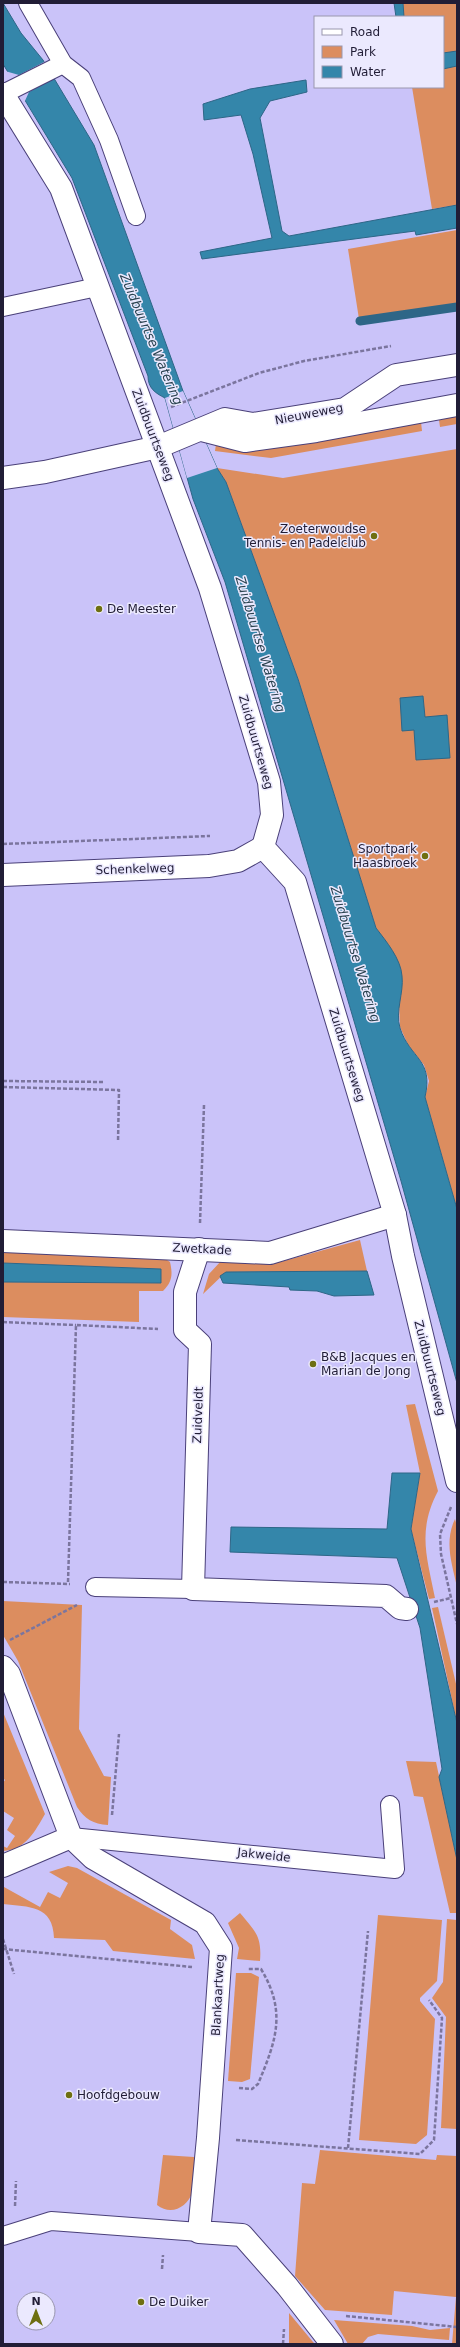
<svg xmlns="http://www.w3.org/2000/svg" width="460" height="2347" viewBox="0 0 460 2347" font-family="'DejaVu Sans',sans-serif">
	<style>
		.green { fill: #dc8d5f }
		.water { fill: #3486aa; stroke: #2e6687 }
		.pier { fill: #cac3f9 }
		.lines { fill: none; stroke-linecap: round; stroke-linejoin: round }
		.stream { stroke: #2e6687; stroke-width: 9 }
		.service-casing { stroke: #4a4079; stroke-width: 20 }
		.minor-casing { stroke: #4a4079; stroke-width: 24 }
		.path { stroke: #7b759e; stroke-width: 2.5; stroke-dasharray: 4 2; stroke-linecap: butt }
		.service { stroke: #fff; stroke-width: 18 }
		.minor { stroke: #fff; stroke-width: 22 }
		.poi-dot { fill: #6e6f11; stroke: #ebe9fe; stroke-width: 1.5 }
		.labels { text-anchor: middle; stroke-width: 3; stroke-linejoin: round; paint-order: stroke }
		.street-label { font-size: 12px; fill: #211d36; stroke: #ebe9fe }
		.poi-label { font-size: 12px; fill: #211d36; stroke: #ebe9fe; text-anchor: start }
		.water-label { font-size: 13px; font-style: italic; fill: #29424f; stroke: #ebe9fe }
	</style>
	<rect width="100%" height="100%" fill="#cac3f9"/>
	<g class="green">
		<path d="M399,3H457V205L432,209L412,87H443V17H401Z"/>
		<path d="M457,230V304L359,319L348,249Z"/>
		<path d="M457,413V424L440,427L439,420Z"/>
		<path d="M421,422L422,431L271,458L215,451L216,444L241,450H261Z"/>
		<path d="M457,449V1209L425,1097L429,1081L424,1065L408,1045L400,1027L399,1005L392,951L376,928L298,679L226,482L217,468L283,478Z"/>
		<path d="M360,1240L367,1271L226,1272L203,1294L209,1274L221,1261L280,1262Z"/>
		<path d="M3,1250L161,1256L170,1262C173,1275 172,1282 163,1291H139V1322L3,1317V1282L160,1283L161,1269L3,1263Z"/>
		<path d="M415,1404L438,1491C417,1531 427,1557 435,1598L429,1599L411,1529L420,1473L406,1405Z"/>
		<path d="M455,1519L457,1526V1587C452,1564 444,1542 455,1519Z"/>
		<path d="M3,1601L82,1605L79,1729L104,1776L111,1777L108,1825C93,1824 85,1819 77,1807L18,1661L3,1635Z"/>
		<path d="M438,1607L457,1688V1723L432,1608Z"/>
		<path d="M3,1712L45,1814C35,1831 26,1850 3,1851V1846L7,1848L15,1836L7,1830L14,1818L3,1811V1783L5,1780L3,1778Z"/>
		<path d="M406,1761L436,1762L457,1860V1913H450L423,1797L414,1796Z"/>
		<path d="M68,1866L77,1868L171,1920L170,1929L192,1945L195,1959L113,1951L105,1940L54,1938C53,1905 29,1907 3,1904L4,1887L40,1907L48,1892L60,1898L68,1883L49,1872Z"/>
		<path d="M240,1913C255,1931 262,1936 260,1961L237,1959L239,1948L228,1923Z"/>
		<path d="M378,1915L442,1920L437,1981L420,1998V2001L435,2019L427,2135L416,2144L359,2140Z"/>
		<path d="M447,1919L457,1920V2129L441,2128L446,2017L432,1998L443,1982Z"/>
		<path d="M236,1973H251L259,1977L250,2079L242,2082L228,2081Z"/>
		<path d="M320,2150L436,2160L437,2155L457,2156V2344H452L456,2297L394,2291L392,2315L325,2310L295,2276L302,2183L315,2184Z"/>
		<path d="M163,2155L194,2157C194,2167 196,2182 193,2191C187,2208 171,2216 157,2205Z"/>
		<path d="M289,2313L313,2342L315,2344H289Z"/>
		<path d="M334,2320L412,2326L430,2330L450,2328L449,2340L378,2334L368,2337L362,2344H348Z"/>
	</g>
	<g class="water">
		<path d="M3,3L21,33L43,60L94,145L183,391L217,468L226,482L298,679L376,928C386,941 401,959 402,976C404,993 395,1011 400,1028C410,1059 434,1059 425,1097L457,1209V1383L401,1181L225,582L193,499L165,398C155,393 148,388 148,376L72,178L3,64Z"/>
		<path d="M394,3H403L404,17H396Z"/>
		<path d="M457,51V66L443,69V53Z"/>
		<path d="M306,80L307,92L270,101L260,118L282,231L289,236L457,205V228L416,235L415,231L202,259L200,252L272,238L253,154L241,115L204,120L203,104L250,89Z"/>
		<path d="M423,696L425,717L447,715L450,758L416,760L414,730L402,731L400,698Z"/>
		<path d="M3,1263L161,1269V1283L3,1282Z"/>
		<path d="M367,1271L374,1295L334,1296L317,1291L290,1290L289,1287L223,1283L220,1276L226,1272Z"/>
		<path d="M392,1473H420L411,1529L457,1723V1860L439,1777L442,1769L420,1628L397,1558L230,1552L231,1527L387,1529Z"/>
	</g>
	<g class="pier">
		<path d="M46,61L56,77L29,92L24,103L5,71L19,75Z"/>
		<path d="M183,391L217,468L187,478L165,398Z"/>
	</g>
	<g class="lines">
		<path class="stream" d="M360,321L457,307"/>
		<g class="service-casing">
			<g id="service">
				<path d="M28,3L63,64L81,78L109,140L136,216"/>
				<path d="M3,94L63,64"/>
				<path d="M3,307L97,287"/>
				<path d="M95,1587L193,1589"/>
				<path d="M71,1837L395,1869L390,1805"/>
				<path d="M3,2236L51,2221L199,2232"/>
			</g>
		</g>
		<g class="minor-casing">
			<g id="minor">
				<path d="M3,94L61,188L210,588L269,782L272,815L263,847L295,882L395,1215L403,1256L457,1481"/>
				<path d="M202,430L245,441L316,431L457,405"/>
				<path d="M3,478L45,472L158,447L225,419L253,424L345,409L396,375L457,365"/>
				<path d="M3,875L209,866L238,861L263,847"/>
				<path d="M3,1241L270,1253L395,1215"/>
				<path d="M199,1249L185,1292V1330L200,1344L193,1589L386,1596L400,1608L407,1609"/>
				<path d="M3,1667L9,1674L71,1837L93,1858L205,1923L221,1948L208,2138L199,2232L242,2235L287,2286L332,2344"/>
				<path d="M3,1866L71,1837"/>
			</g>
		</g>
		<g class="path">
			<path d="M171,407L259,373L304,361L391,346"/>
			<path d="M3,844L210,836"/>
			<path d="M3,1081L105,1082"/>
			<path d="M3,1087L119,1090L118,1142"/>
			<path d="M200,1223L204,1105"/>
			<path d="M3,1322L76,1325"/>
			<path d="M451,1507L440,1534L441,1554L457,1624"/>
			<path d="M3,1582L70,1584"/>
			<path d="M68,1582L76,1325L158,1329"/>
			<path d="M434,1602L451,1598"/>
			<path d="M10,1640L77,1605"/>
			<path d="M112,1815L119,1734"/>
			<path d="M3,1939L14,1974"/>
			<path d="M3,1949L192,1967"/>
			<path d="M239,2088L252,2089L258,2084C276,2041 287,2012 261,1969H247"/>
			<path d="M236,2140L420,2154L434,2140L442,2018L429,2000"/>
			<path d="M348,2148L368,1931"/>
			<path d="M15,2206L16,2181"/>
			<path d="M162,2269L163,2255"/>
			<path d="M346,2316L457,2327"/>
			<path d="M283,2344L284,2329"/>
		</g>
		<use href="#service" class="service"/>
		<use href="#minor" class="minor"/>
	</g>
	<g class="poi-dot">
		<circle cx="374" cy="536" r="4"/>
		<circle cx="99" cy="609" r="4"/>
		<circle cx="425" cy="856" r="4"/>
		<circle cx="313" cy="1364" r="4"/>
		<circle cx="69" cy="2095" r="4"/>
		<circle cx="141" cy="2302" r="4"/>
	</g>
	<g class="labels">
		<g class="street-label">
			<text transform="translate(309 414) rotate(-11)" y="4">Nieuweweg</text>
			<text transform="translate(153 435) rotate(69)" y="4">Zuidbuurtseweg</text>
			<text transform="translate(256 742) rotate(74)" y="4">Zuidbuurtseweg</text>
			<text transform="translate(135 869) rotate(-2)" y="4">Schenkelweg</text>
			<text transform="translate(347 1055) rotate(73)" y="4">Zuidbuurtseweg</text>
			<text transform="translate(202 1249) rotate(3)" y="4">Zwetkade</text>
			<text transform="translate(430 1368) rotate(76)" y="4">Zuidbuurtseweg</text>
			<text transform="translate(198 1415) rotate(-88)" y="4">Zuidveldt</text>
			<text transform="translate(264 1855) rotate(6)" y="4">Jakweide</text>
			<text transform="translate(218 1995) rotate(-87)" y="4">Blankaartweg</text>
		</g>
		<g class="poi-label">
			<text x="366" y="533" text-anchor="end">Zoeterwoudse<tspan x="366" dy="14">Tennis- en Padelclub</tspan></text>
			<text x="107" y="613">De Meester</text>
			<text x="417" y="853" text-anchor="end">Sportpark<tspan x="417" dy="14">Haasbroek</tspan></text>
			<text x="321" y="1361">B&amp;B Jacques en<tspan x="321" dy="14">Marian de Jong</tspan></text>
			<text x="77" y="2099">Hoofdgebouw</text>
			<text x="149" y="2306">De Duiker</text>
		</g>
		<g class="water-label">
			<text transform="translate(152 339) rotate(67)" y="5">Zuidbuurtse Watering</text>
			<text transform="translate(261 644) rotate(73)" y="5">Zuidbuurtse Watering</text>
			<text transform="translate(356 954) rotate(73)" y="5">Zuidbuurtse Watering</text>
		</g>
	</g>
	<rect width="460" height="2347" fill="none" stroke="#211d36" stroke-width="8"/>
	<rect x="314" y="16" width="130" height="72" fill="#ebe9fe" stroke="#9a97ae"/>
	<rect x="322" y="29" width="20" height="6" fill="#ffffff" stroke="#9a97ae"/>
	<text x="350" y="36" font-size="12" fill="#211d36">Road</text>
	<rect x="322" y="46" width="20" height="12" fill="#dc8d5f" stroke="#9a97ae"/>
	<text x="350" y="56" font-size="12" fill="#211d36">Park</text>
	<rect x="322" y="66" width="20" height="12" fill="#3486aa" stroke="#9a97ae"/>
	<text x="350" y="76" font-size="12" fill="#211d36">Water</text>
	<g transform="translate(36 2311)"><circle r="19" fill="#ebe9fe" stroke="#9a97ae"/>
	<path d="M0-3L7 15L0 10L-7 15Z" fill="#6e6f11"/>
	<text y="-6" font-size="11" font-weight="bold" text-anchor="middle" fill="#211d36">N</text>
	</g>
</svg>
